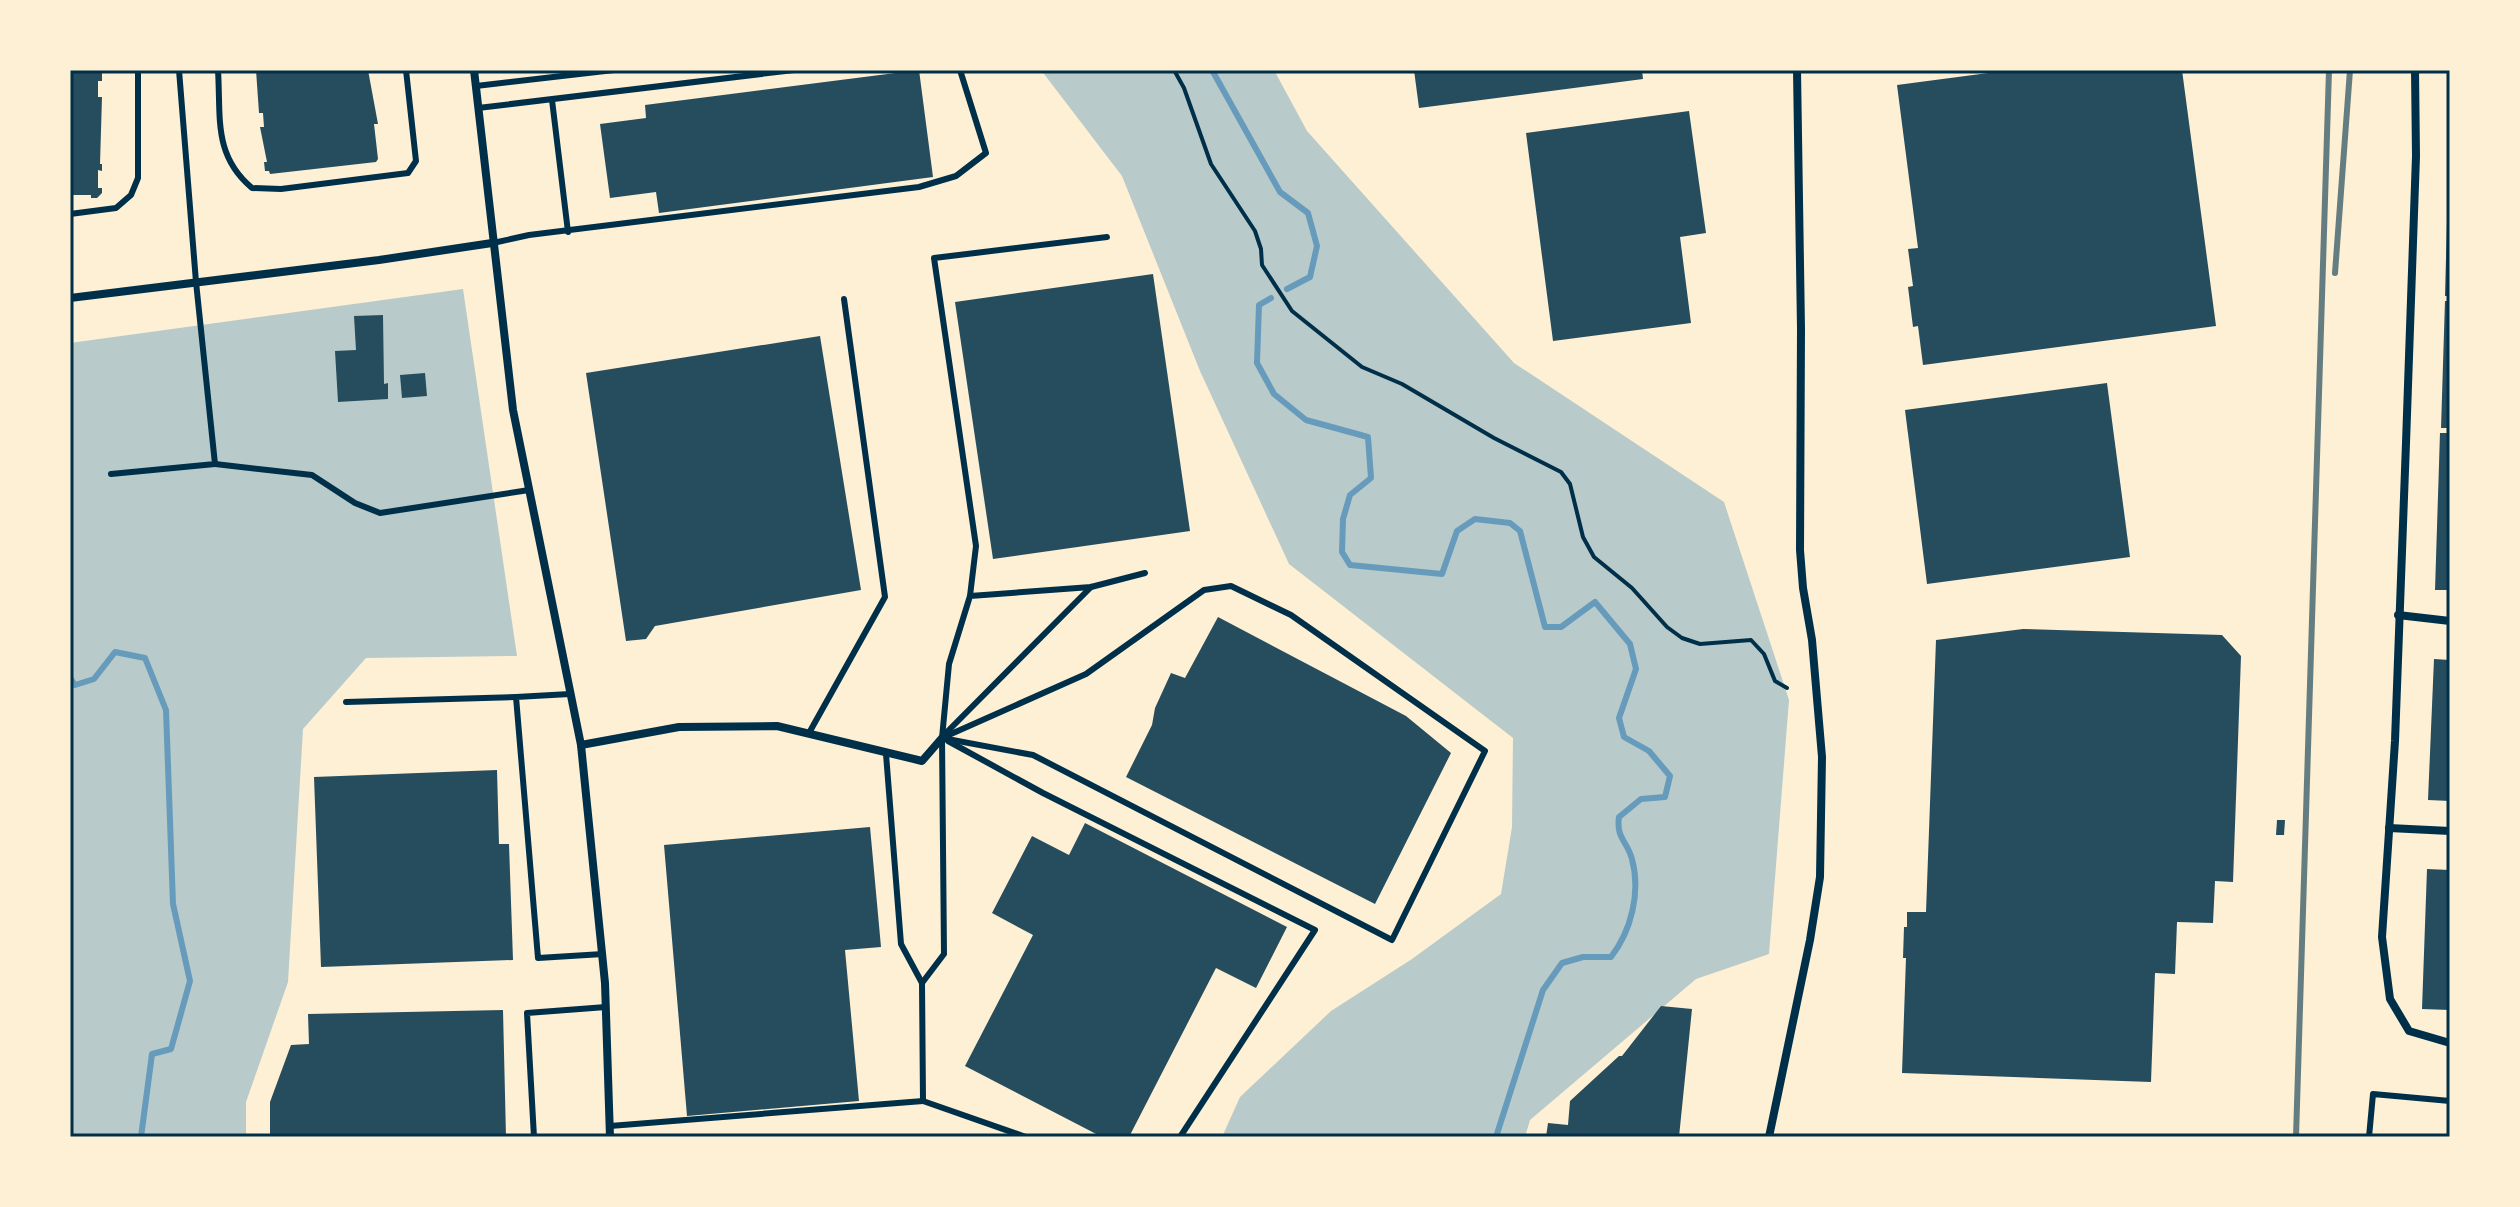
<svg xmlns="http://www.w3.org/2000/svg" width="2520" height="1207" viewBox="0 0 2520 1207" font-family="Ubuntu,sans-serif">
	<style>
		.green { fill: #b9caca }
		.lines { fill: none; stroke-linecap: round; stroke-linejoin: round }
		.stream { stroke: #669bbc; stroke-width: 6 }
		.building { fill: #264d5e }
		.path { stroke: #003049; stroke-width: 4 }
		.service { stroke: #003049; stroke-width: 6 }
		.minor { stroke: #003049; stroke-width: 8 }
		.rail { stroke: #657d81; stroke-width: 6 }
		.neatline { fill: none; stroke: #003049; stroke-width: 3 }
	</style>
	<rect width="100%" height="100%" fill="#fdf0d5"/>
	<g class="green">
		<path d="M1041,70H1274L1307,131L1514,363L1724,502L1789,700L1769,954L1696,979L1530,1120L1525,1137H1222L1240,1097L1331,1011L1412,959L1501,894L1512,827L1513,738L1289,564L1200,371L1122,176Z"/>
		<path d="M463,289L517,656L366,658L303,729L288,982L246,1102V1137H70V343Z"/>
	</g>
	<g class="lines">
		<g class="stream">
			<path d="M1212,70L1280,192L1308,213L1317,246L1310,277L1287,289"/>
			<path d="M1271,298L1259,305L1257,363L1274,394L1306,420L1368,437L1371,478L1350,495L1343,519L1342,552L1350,565L1442,574L1457,531L1475,519L1510,523L1520,531L1545,627H1561L1595,602L1630,644L1636,669L1619,718L1624,737L1649,751L1670,776L1665,797L1641,799L1619,817C1616,838 1627,841 1632,859C1641,893 1631,931 1611,957H1583L1562,963L1543,990L1496,1137"/>
			<path d="M70,678L75,685L94,679L115,652L145,658L166,710L173,904L190,981L171,1049L152,1054L141,1137"/>
		</g>
	</g>
	<g class="building">
		<path d="M70,70L102,72V81H98V97H102L100,164H102V171L98,170V188H102V193L97,198H91V195H70Z"/>
		<path d="M256,70H368L378,124H374L378,159L376,162L270,174L269,171H265L264,162H267L260,127H264L263,113H259Z"/>
		<path d="M919,70L933,177L659,213L656,192L610,198L600,124L646,118L645,105Z"/>
		<path d="M1414,70H1642L1643,79L1419,108Z"/>
		<path d="M2011,70H2182L2216,326L1923,365L1918,326L1913,327L1908,287L1913,286L1908,249L1918,248L1897,85Z"/>
		<path d="M1689,111L1706,233L1680,237L1691,323L1553,341L1526,133Z"/>
		<path d="M2447,221H2450V296H2445Z"/>
		<path d="M1153,274L1190,531L993,559L955,302Z"/>
		<path d="M2445,301H2450V428H2441Z"/>
		<path d="M383,315L384,384L388,383V399L338,402L335,351L356,350L354,316Z"/>
		<path d="M820,336L861,590L655,626L646,639L626,641L586,373Z"/>
		<path d="M425,373L427,396L402,398L400,375Z"/>
		<path d="M2107,383L2130,557L1927,584L1905,410Z"/>
		<path d="M2440,433H2450V590H2435Z"/>
		<path d="M1218,617L1406,716L1451,753L1375,904L1126,777L1152,725L1155,708L1171,673L1185,678Z"/>
		<path d="M2023,629L2222,635L2241,656L2233,882L2215,881L2213,923L2177,922L2175,974L2155,973L2151,1082L1902,1073L1906,958H1903L1904,927H1907V912H1926L1936,640Z"/>
		<path d="M2434,659L2450,660V801L2428,800Z"/>
		<path d="M497,770L499,844H509L513,960L321,967L314,777Z"/>
		<path d="M2277,820H2285L2284,835H2276Z"/>
		<path d="M1085,823L1287,927L1256,988L1216,968L1129,1137H1102L965,1066L1033,935L992,913L1032,836L1069,855Z"/>
		<path d="M870,827L881,947L845,950L859,1101L687,1116L664,845Z"/>
		<path d="M2427,869L2450,870V1010L2422,1009Z"/>
		<path d="M1661,1006L1692,1009L1679,1137H1546L1548,1123L1568,1125L1570,1101L1619,1056H1622Z"/>
		<path d="M503,1010L506,1137H270V1102L291,1045L309,1044L308,1014Z"/>
	</g>
	<g class="lines">
		<path class="path" d="M1174,70L1184,88L1211,164L1255,231L1261,249L1262,265L1292,311L1362,367L1402,384L1494,438L1561,472L1570,484L1583,537L1594,557L1632,588L1667,627L1682,638L1700,644L1751,640L1764,654L1775,681L1787,688"/>
		<g class="service">
			<path d="M218,70C221,118 213,155 252,188L281,189L408,173L416,161L406,70"/>
			<path d="M476,86L614,70"/>
			<path d="M552,100L568,232"/>
			<path d="M478,108L794,70"/>
			<path d="M70,214L116,208L131,195L138,178V70"/>
			<path d="M493,243L529,235L919,187L956,176L986,153L960,70"/>
			<path d="M215,464L312,475L355,503L380,513L529,490"/>
			<path d="M111,474L215,464L196,282L179,70"/>
			<path d="M1231,586L1291,615L1485,751L1392,940L1033,755L942,738L1086,674L1204,590Z"/>
			<path d="M970,596L976,546L934,258L1107,237"/>
			<path d="M570,694L516,697L538,958L603,954"/>
			<path d="M346,702L516,697"/>
			<path d="M809,733L885,597L844,299"/>
			<path d="M944,735L1091,587"/>
			<path d="M948,741L1043,793L1315,930L1180,1137"/>
			<path d="M886,754L901,944L922,983"/>
			<path d="M610,1126L923,1101"/>
			<path d="M534,1137L527,1013L606,1007"/>
			<path d="M1026,1137L923,1101L922,983L944,954L942,738L949,664L970,596L1091,587L1145,573"/>
			<path d="M2369,1137L2373,1094L2450,1101"/>
		</g>
		<g class="minor">
			<path d="M474,70L513,410L581,745L605,983L610,1137"/>
			<path d="M2415,70L2416,156L2406,443L2395,741L2382,937L2390,999L2409,1031L2450,1043"/>
			<path d="M70,298L379,260L492,243"/>
			<path d="M2398,615L2450,621"/>
			<path d="M581,745L679,727L777,726L922,761L942,738"/>
			<path d="M2389,828L2450,831"/>
			<path d="M1769,1137L1810,940L1820,877L1822,757L1812,640L1803,588L1800,550L1801,329L1797,70"/>
		</g>
		<g class="rail">
			<path d="M2335,273L2350,70"/>
			<path d="M2296,1137L2329,70"/>
		</g>
	</g>
	<rect width="2520" height="1207" fill="none" stroke="#fdf0d5" stroke-width="144"/>
	<rect x="72" y="72" width="2376" height="1063" class="neatline"/>
</svg>
